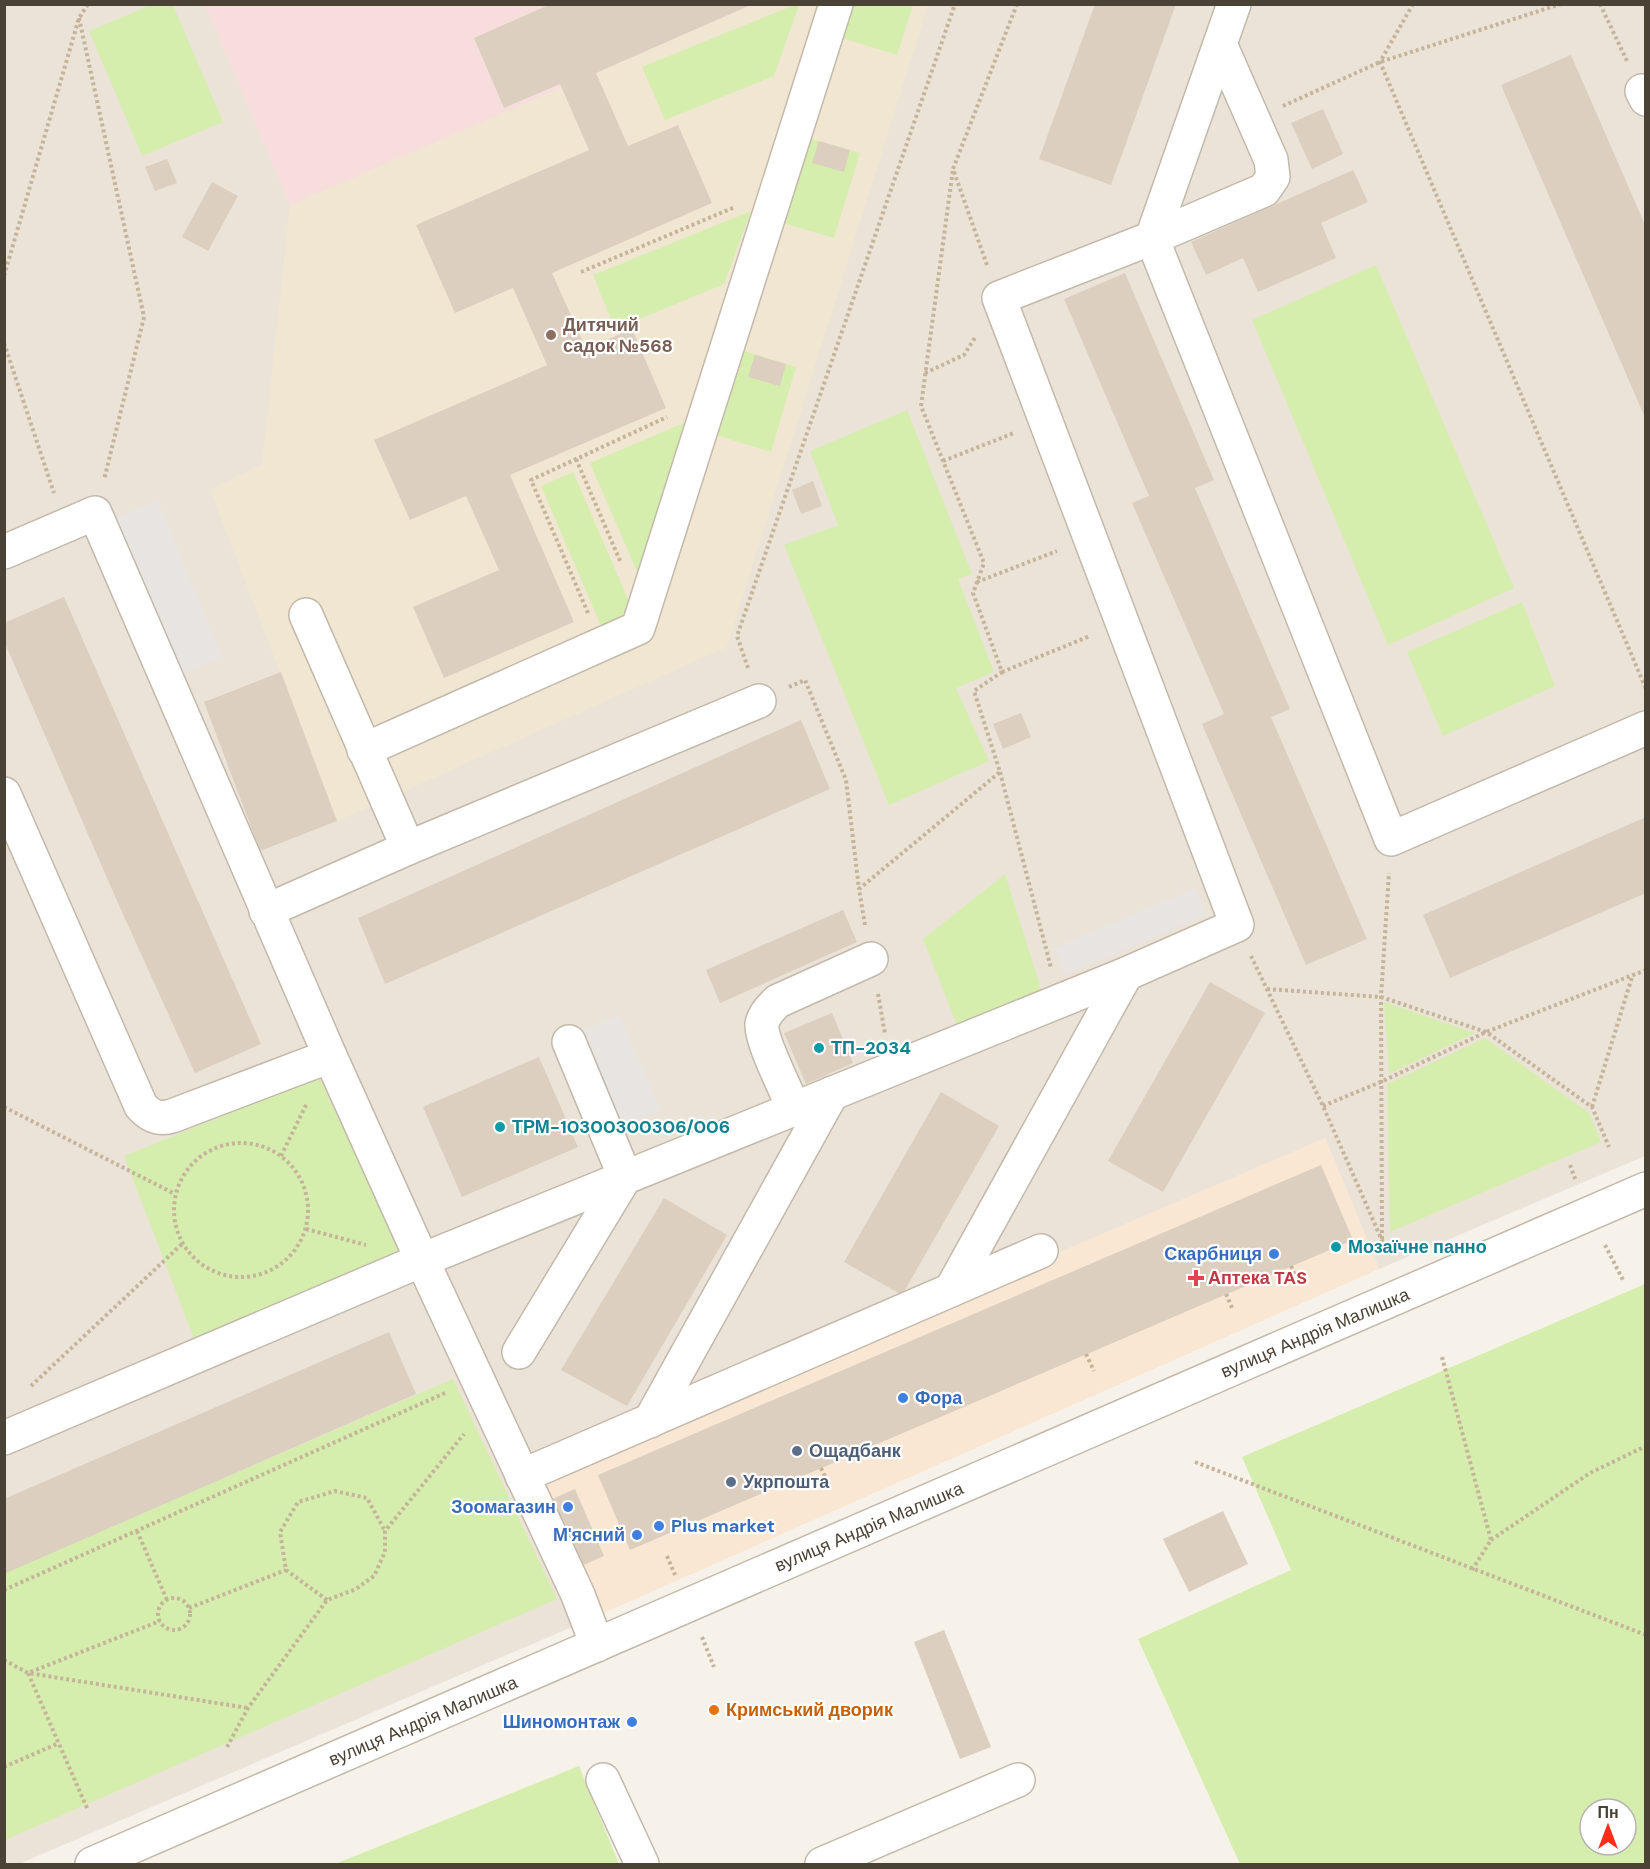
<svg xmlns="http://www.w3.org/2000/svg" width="1650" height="1869" viewBox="0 0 1650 1869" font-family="'DM Sans',sans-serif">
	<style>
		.residential { fill: #ebe3d7 }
		.commercial { fill: #f9e7d3 }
		.education { fill: #f0e6d2 }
		.medical { fill: #f7dedc }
		.green { fill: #d5eeae; fill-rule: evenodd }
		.parking { fill: #e7e4e1 }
		.building { fill: #dccfc0 }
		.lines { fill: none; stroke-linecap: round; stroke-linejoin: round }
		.minor-casing { stroke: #c3b9aa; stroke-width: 36 }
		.path { stroke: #c6b49a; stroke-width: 4; stroke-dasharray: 3 3; stroke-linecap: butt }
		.minor { stroke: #fff; stroke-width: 33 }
		.education-dot { fill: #8d6e63; stroke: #fff; stroke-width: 2 }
		.culture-dot { fill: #0f9aa8; stroke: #fff; stroke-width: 2 }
		.shop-dot { fill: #3f7fe0; stroke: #fff; stroke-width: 2 }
		.health-dot { fill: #e0444e; stroke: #fff; stroke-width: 2 }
		.service-dot { fill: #5c6f8a; stroke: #fff; stroke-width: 2 }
		.food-dot { fill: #e8710a; stroke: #fff; stroke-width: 2 }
		.labels { text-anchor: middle; stroke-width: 4.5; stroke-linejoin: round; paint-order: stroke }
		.education-label { font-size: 18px; font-weight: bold; fill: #785e54; stroke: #fff; text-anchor: start }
		.culture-label { font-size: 18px; font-weight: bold; fill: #0d838f; stroke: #fff; text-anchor: start }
		.shop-label { font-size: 18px; font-weight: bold; fill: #366cbe; stroke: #fff; text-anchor: end }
		.health-label { font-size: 18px; font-weight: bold; fill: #be3a42; stroke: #fff; text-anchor: start }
		.street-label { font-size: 18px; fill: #4b4236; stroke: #fff }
		.service-label { font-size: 18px; font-weight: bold; fill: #4e5e75; stroke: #fff; text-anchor: start }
		.food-label { font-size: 18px; font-weight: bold; fill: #c56008; stroke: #fff; text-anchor: start }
	</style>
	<rect width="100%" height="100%" fill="#f6f1e9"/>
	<path class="residential" d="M5,5H1645V1156L1379,1269L1325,1138L579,1624L19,1864H5Z"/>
	<path class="commercial" d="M1325,1138L1379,1269L579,1624L519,1484Z"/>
	<path class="education" d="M752,5H928L727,647L337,821L210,490L262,464L290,205Z"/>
	<path class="medical" d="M205,5H752L290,205Z"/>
	<g class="green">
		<path d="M151,5H173L223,122L142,156L89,31Z"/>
		<path d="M794,5H799L774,76L665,120L642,67Z"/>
		<path d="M852,5H913L897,55L842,38Z"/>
		<path d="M805,137L860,153L834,238L779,222Z"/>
		<path d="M751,211L724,284L615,329L593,275Z"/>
		<path d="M1376,265L1514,588L1388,645L1252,320Z"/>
		<path d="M741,350L796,367L771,452L716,435Z"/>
		<path d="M907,410L972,574L958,579L994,672L956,688L989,761L889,805L784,545L838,525L810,451Z"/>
		<path d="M693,419L642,583L590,463Z"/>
		<path d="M573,472L633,611L601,626L541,486Z"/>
		<path d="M1522,602L1555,686L1443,736L1407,652Z"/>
		<path d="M1005,874L1042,992L958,1028L923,939Z"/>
		<path d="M1384,1002L1475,1033L1389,1074Z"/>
		<path d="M1485,1038L1589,1113L1601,1142L1390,1232L1387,1084Z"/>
		<path d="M319,1077L402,1253L196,1344L124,1156Z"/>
		<path d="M1645,1284V1864H1240L1138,1639L1291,1570L1242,1457ZM1590,1809H1626V1845H1590Z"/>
		<path d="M453,1379L557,1599L5,1840L4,1573Z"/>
		<path d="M579,1766L619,1864H335Z"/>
	</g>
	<g class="parking">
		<path d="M158,501L222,657L180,674L115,518Z"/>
		<path d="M1195,888L1206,915L1065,975L1054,948Z"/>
		<path d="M619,1015L661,1110L621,1127L579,1032Z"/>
	</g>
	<g class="building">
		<path d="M551,4H753L596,73L628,146L678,125L712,203L552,273L586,349L632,329L666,408L510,475L574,622L444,678L413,607L499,570L466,496L410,520L374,440L547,365L513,288L455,313L416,225L589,150L560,84L504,108L474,38Z"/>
		<path d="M1095,4H1176L1111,185L1039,159Z"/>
		<path d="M1571,55L1646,227V420L1501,85Z"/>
		<path d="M1323,109L1343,154L1312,169L1291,123Z"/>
		<path d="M819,141L850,150L844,172L812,163Z"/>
		<path d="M167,159L177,183L155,191L145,167Z"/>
		<path d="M1353,170L1368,202L1321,223L1336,258L1258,292L1243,258L1206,275L1191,242Z"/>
		<path d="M212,182L238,196L208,251L182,237Z"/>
		<path d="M1125,273L1214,480L1195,488L1290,709L1271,717L1367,939L1306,965L1202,724L1224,714L1132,503L1149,496L1064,299Z"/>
		<path d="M755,355L786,364L780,386L748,377Z"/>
		<path d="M813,481L822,506L801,514L792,490Z"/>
		<path d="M64,597L261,1044L195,1073L117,901L4,641V623Z"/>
		<path d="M281,672L337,821L260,851L204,702Z"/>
		<path d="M1021,713L1031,737L1003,749L993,724Z"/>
		<path d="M801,720L830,789L385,984L358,918Z"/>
		<path d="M1646,817V893L1450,978L1423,915Z"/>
		<path d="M843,910L857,942L720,1003L706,970Z"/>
		<path d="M1210,982L1265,1013L1163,1192L1108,1161Z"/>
		<path d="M832,1013L853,1063L806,1084L784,1033Z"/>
		<path d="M539,1057L578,1147L462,1197L423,1107Z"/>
		<path d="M941,1092L999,1126L902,1295L844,1262Z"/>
		<path d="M1321,1165L1353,1240L630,1550L598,1475Z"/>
		<path d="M664,1198L727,1235L627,1406L561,1370Z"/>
		<path d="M389,1332L416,1394L4,1574V1499Z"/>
		<path d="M575,1489L604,1556L579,1567L550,1500Z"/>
		<path d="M1223,1511L1248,1564L1189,1592L1163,1539Z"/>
		<path d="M944,1630L991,1747L960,1759L914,1642Z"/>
	</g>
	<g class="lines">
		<g class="minor-casing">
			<g id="minor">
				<path d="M1234,4L1152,238L1391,839L1646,728"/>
				<path d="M1642,91L1646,99"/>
				<path d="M4,552L95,513L330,1056L422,1260L578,1595L597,1645"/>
				<path d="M306,615L408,848"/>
				<path d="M364,750L638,628L836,4"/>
				<path d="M4,794L141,1106C150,1116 159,1120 172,1116L330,1056"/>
				<path d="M266,911L408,848L759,701"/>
				<path d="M794,1109C787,1092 760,1039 762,1024C764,1014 771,1007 778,1001L871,959"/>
				<path d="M951,1290L1126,974"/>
				<path d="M519,1352L625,1177L569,1042"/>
				<path d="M650,1421L832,1093"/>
				<path d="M4,1438L422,1260L1126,974L1237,925L999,298L1152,238L1264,190L1273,177L1271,160L1220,44"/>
				<path d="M522,1476L1041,1251"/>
				<path d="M603,1780L642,1864"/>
				<path d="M92,1864L1646,1189"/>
				<path d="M822,1864L1018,1780"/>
			</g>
		</g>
		<g class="path">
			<path d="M1413,4L1380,62L1646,689"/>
			<path d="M1600,4L1627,61"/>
			<path d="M79,18L144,317L104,480"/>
			<path d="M1283,106L1380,62L1561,4"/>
			<path d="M987,265L953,169L1017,4"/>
			<path d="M581,272L735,207"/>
			<path d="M4,276L79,18L88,4"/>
			<path d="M4,343L54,493"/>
			<path d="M925,373L964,355L976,336"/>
			<path d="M576,459L621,563"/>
			<path d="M943,461L1014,433"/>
			<path d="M977,582L1057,551"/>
			<path d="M588,613L531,480L667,417"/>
			<path d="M748,668L737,636L955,4"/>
			<path d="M1002,672L1090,636"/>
			<path d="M789,687L805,680L846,780L859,889"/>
			<path d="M1000,772L1051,968"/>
			<path d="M865,925L859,889L1000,772L974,691L1002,672L973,593L984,563L921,406L953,169"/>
			<path d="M1251,956L1323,1106L1384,1245"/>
			<path d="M1267,989L1381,997L1486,1032L1592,1107L1609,1147"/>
			<path d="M878,994L885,1034"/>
			<path d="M1323,1106L1383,1081L1486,1032L1646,970"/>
			<path d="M4,1107L175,1194"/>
			<path d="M1592,1107L1632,977"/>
			<circle cx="241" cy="1210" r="67"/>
			<path d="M281,1156L307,1103"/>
			<path d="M1570,1165L1576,1181"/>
			<path d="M306,1229L366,1245"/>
			<path d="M1382,1239L1381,997L1389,873"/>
			<path d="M1605,1245L1623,1280"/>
			<path d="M1291,1266L1298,1282"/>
			<path d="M1226,1294L1233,1310"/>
			<path d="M1086,1354L1094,1371"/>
			<path d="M1442,1357L1491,1540L1472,1570"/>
			<path d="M31,1386L182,1244"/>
			<path d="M1195,1462L1646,1635"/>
			<path d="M821,1468L829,1485"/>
			<path d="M137,1531L167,1600"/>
			<path d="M1491,1540L1590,1473L1646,1446"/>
			<path d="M667,1556L675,1575"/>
			<path d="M4,1590L445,1393"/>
			<circle cx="174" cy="1614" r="16"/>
			<path d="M327,1600L286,1570L280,1532L298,1502L335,1491L367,1498L385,1531"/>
			<path d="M189,1608L286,1570"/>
			<path d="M702,1637L714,1667"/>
			<path d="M4,1660L28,1673L248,1708"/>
			<path d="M227,1747L248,1708L327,1600L356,1589L374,1576L385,1552V1531L464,1434"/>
			<path d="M4,1767L59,1743"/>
			<path d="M87,1808L28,1673L160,1621"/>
		</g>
		<use href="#minor" class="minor"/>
	</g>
	<circle class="education-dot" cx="551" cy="335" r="6"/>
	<g class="culture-dot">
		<circle cx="819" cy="1048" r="6"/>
		<circle cx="500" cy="1127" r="6"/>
		<circle cx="1336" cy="1247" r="6"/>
	</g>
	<g class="shop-dot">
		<circle cx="1274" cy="1254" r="6"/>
		<circle cx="903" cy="1398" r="6"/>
		<circle cx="568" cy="1507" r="6"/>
		<circle cx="659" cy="1526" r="6"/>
		<circle cx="637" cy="1535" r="6"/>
		<circle cx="632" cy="1722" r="6"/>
	</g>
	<path class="health-dot" d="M1193 1269h6v6h6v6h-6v6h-6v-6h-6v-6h6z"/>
	<g class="service-dot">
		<circle cx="797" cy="1451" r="6"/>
		<circle cx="731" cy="1482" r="6"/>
	</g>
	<circle class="food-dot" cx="714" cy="1710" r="6"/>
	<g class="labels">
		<g class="education-label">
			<text x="563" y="331">Дитячий<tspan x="563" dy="21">садок №568</tspan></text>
		</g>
		<g class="culture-label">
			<text x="831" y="1054">ТП-2034</text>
			<text x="512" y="1133">ТРМ-10300300306/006</text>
			<text x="1348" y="1253">Мозаїчне панно</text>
		</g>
		<g class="shop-label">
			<text x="1262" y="1260">Скарбниця</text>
			<text x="915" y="1404" text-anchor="start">Фора</text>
			<text x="556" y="1513">Зоомагазин</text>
			<text x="671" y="1532" text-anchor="start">Plus market</text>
			<text x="625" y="1541">М'ясний</text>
			<text x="620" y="1728">Шиномонтаж</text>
		</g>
		<g class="health-label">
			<text x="1208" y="1284">Аптека TAS</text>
		</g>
		<g class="street-label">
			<text transform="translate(1315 1333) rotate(-23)" y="6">вулиця Андрія Малишка</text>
			<text transform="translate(869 1527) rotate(-23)" y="6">вулиця Андрія Малишка</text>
			<text transform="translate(423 1721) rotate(-23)" y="6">вулиця Андрія Малишка</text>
		</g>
		<g class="service-label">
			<text x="809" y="1457">Ощадбанк</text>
			<text x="743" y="1488">Укрпошта</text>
		</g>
		<g class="food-label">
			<text x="726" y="1716">Кримський дворик</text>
		</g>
	</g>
	<rect width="1650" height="1869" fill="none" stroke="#4b4236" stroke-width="12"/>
	<g transform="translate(1608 1827)"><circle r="28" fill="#ffffff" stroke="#b7b3af" stroke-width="1.5"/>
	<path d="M0-4.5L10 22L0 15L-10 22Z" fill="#ff2c17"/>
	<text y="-9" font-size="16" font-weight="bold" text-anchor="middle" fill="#4b4236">Пн</text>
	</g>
</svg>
